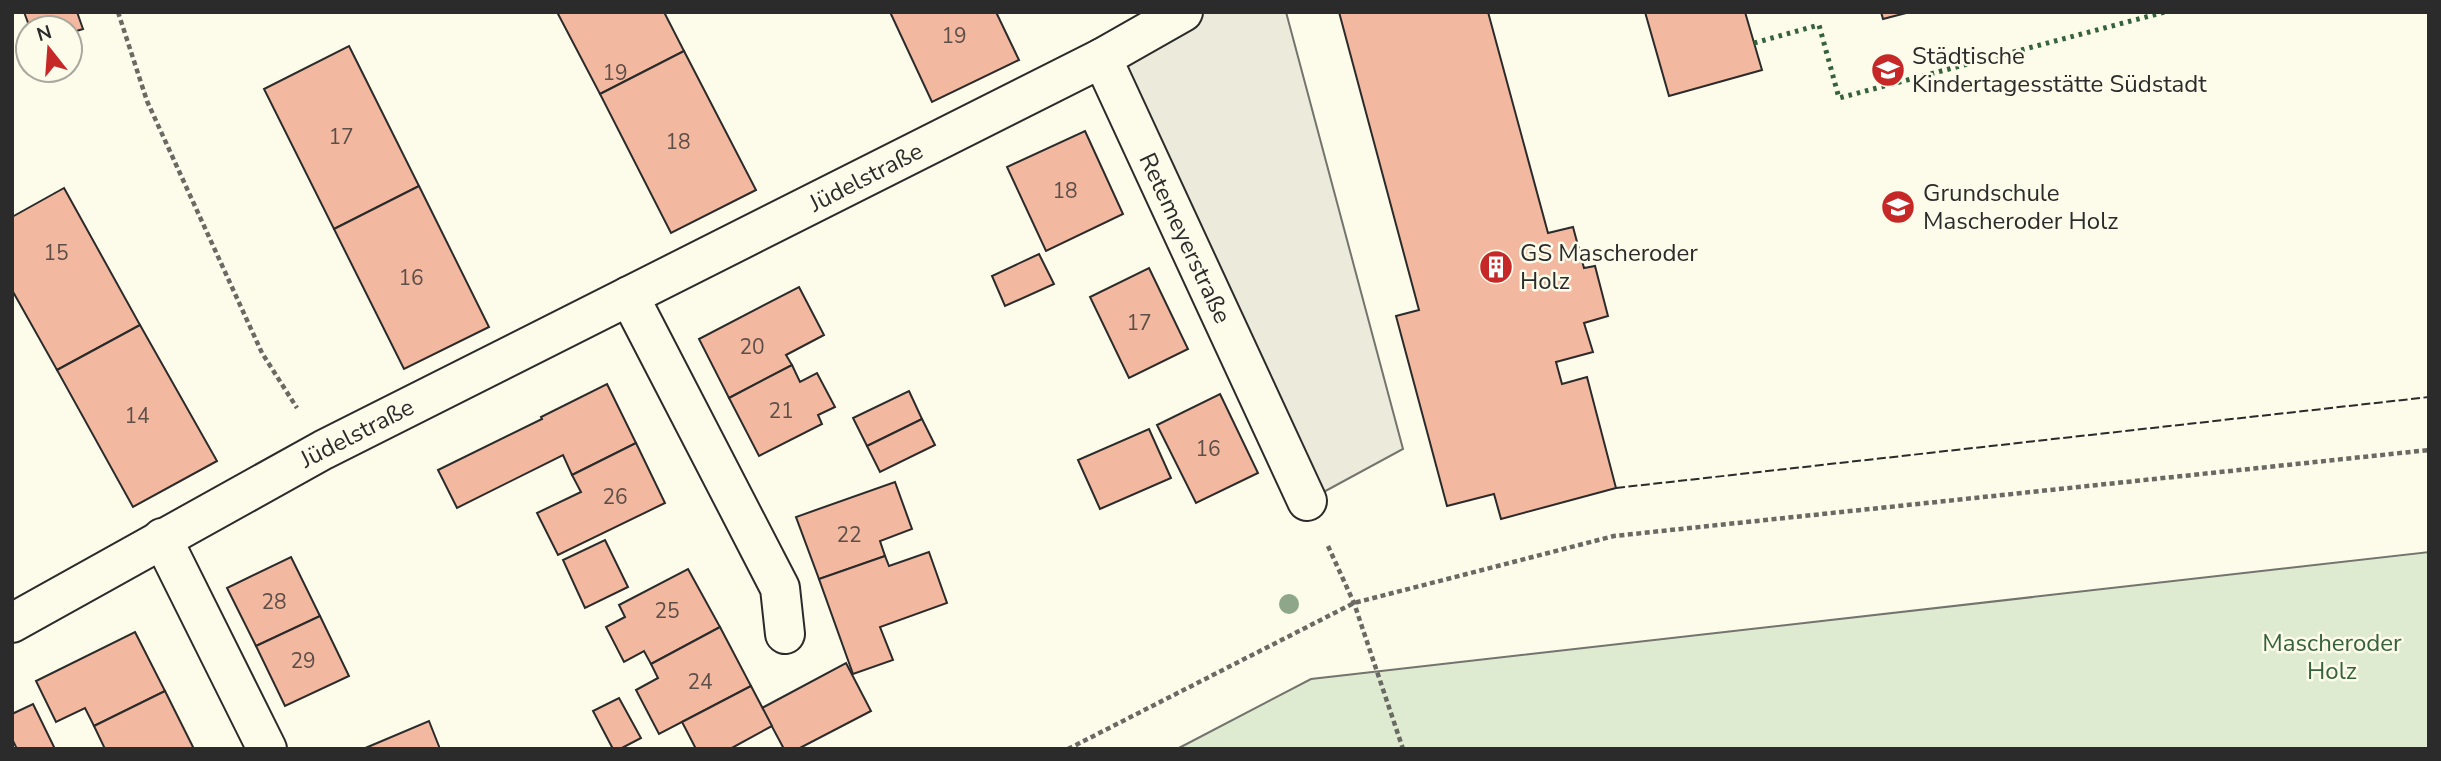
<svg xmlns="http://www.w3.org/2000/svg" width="2441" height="761" viewBox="0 0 2441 761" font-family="'Nunito Sans',sans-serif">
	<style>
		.green { fill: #deebd1; stroke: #74746e; stroke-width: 2 }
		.parking { fill: #eceadb; stroke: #74746e; stroke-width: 2 }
		.building { fill: #f2b8a0; stroke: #2b2b2b; stroke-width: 2 }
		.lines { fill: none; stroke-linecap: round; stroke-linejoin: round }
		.street-casing { stroke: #2b2b2b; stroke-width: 42 }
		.path { stroke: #6a6964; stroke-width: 4.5; stroke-dasharray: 5 3.5; stroke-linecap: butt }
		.street { stroke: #fdfbea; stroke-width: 38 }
		.hedge { stroke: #34623c; stroke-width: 5; stroke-dasharray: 3.5 5; stroke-linecap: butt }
		.fence { stroke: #2b2b2b; stroke-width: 2; stroke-dasharray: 9 3.5; stroke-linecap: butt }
		.tree { fill: #8ea78a }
		.labels { text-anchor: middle; stroke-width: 5; stroke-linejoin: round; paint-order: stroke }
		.number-label { font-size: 21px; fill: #5d4e48 }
		.poi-label { font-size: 24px; fill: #2b2b2b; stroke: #fdfbea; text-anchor: start }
		.street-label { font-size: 24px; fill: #2b2b2b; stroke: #fdfbea }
		.park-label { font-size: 24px; fill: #34623c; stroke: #fdfbea }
	</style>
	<rect width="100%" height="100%" fill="#fdfbea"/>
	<path class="green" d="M2429,552V749H1177L1311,679Z"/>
	<path class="parking" d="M1183,12H1286L1403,449L1307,501L1102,58Z"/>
	<g class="building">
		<path d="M24,12H77L83,29L70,33V28H30Z"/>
		<path d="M557,12H664L684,51L600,94Z"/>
		<path d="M890,12H996L1019,60L932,102Z"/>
		<path d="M1339,12H1488L1548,233L1573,227L1584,268L1595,266L1608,316L1584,323L1593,352L1556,362L1562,384L1587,377L1616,488L1501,519L1494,494L1447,506L1396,316L1419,310Z"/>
		<path d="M1645,12H1745L1762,70L1669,96Z"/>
		<path d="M1881,12H1910L1883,19Z"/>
		<path d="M349,46L419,186L334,229L264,89Z"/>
		<path d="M684,51L756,190L671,233L600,94Z"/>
		<path d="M1085,131L1123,214L1046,251L1007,167Z"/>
		<path d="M419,186L489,327L404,369L334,229Z"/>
		<path d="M64,188L140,325L57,370L12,290V217Z"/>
		<path d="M1039,254L1054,284L1005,306L992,276Z"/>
		<path d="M1149,268L1188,349L1129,378L1090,297Z"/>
		<path d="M799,287L824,335L786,355L792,365L729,398L699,339Z"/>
		<path d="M140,325L217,461L133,507L57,370Z"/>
		<path d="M792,365L800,382L817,373L835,407L818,415L822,424L759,456L729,398Z"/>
		<path d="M607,384L636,443L572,475L563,455L457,508L438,470L542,419L541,417Z"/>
		<path d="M909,391L922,419L867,446L853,418Z"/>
		<path d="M1220,394L1258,473L1196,503L1157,425Z"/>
		<path d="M922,419L935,445L880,472L867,446Z"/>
		<path d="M1149,429L1171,478L1100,509L1078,460Z"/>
		<path d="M636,443L665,503L558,555L537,513L581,492L572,475Z"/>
		<path d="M895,482L912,529L880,541L885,556L819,579L796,517Z"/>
		<path d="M605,540L628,587L585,608L563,560Z"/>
		<path d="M929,552L947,603L880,627L893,660L853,674L819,579L885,556L889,566Z"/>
		<path d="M291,557L320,616L256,646L227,588Z"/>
		<path d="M688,569L720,627L651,664L644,651L624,662L606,627L625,617L619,605Z"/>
		<path d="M320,616L349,676L285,706L256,646Z"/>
		<path d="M720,627L751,686L659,734L636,690L658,678L651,664Z"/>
		<path d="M135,632L165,691L94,726L85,708L56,722L36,681Z"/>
		<path d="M846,663L871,711L798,749H784L762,708Z"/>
		<path d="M751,686L772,726L730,749H696L682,722Z"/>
		<path d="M165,691L194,749H105L94,726Z"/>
		<path d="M619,698L641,738L620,749H613L593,711Z"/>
		<path d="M33,704L55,749H17L12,739V714Z"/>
		<path d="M429,721L440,749H363Z"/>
	</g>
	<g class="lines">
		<g class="street-casing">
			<g id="street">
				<path d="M1183,12L1102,58L1307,501"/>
				<path d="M629,296L780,588L785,634"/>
				<path d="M162,538L267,749"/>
				<path d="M12,623L323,450L1102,58"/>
			</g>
		</g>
		<g class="path">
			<path d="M118,12L147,101L262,353L297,408"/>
			<path d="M1328,546L1354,603L1403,749"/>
			<path d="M1068,749L1354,603L1614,536L2429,450"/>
		</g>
		<use href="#street" class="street"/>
		<path class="hedge" d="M1754,43L1819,25L1839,98L2165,12"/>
		<path class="fence" d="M1616,488L2429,397"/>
	</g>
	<circle class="tree" cx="1289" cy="604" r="10"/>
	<defs>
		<g id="school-disc" transform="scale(1.75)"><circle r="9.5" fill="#c62828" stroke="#fdfbea"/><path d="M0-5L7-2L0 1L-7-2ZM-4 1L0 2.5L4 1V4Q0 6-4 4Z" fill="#fff"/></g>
		<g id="building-disc" transform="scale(1.75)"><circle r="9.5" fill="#c62828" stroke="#fdfbea"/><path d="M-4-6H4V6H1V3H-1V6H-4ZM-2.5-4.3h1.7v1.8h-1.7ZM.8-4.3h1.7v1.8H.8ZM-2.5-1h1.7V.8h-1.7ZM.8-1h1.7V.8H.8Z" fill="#fff"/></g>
	</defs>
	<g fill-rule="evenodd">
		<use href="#school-disc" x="1888" y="70"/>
		<use href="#school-disc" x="1898" y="207"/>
		<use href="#building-disc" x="1496" y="267"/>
	</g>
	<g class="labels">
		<g class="number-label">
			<text x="954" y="43">19</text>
			<text x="615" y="80">19</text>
			<text x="341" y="144">17</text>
			<text x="678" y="149">18</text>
			<text x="1065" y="198">18</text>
			<text x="56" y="260">15</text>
			<text x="411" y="285">16</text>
			<text x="1139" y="330">17</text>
			<text x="752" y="354">20</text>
			<text x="781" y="418">21</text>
			<text x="137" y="423">14</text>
			<text x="1208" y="456">16</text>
			<text x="615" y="504">26</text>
			<text x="849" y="542">22</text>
			<text x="274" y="609">28</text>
			<text x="667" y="618">25</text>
			<text x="303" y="668">29</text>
			<text x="700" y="689">24</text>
		</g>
		<g class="poi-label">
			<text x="1912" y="64">Städtische<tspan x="1912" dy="28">Kindertagesstätte Südstadt</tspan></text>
			<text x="1923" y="201">Grundschule<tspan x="1923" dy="28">Mascheroder Holz</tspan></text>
			<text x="1520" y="261">GS Mascheroder<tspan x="1520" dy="28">Holz</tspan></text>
		</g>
		<g class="street-label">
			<text transform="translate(866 177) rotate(-27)" y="8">Jüdelstraße</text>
			<text transform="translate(1185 238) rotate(65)" y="8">Retemeyerstraße</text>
			<text transform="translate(357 433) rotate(-27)" y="8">Jüdelstraße</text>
		</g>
		<g class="park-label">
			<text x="2332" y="651">Mascheroder<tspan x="2332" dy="28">Holz</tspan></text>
		</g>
	</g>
	<rect width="2441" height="761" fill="none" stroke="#2b2b2b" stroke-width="28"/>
	<g transform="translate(49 49) rotate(343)"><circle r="33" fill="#fdfbea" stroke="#a9a89e" stroke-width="2"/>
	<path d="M0-5L12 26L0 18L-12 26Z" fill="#c62828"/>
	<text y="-10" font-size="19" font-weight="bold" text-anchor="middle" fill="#2b2b2b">N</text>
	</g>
</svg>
